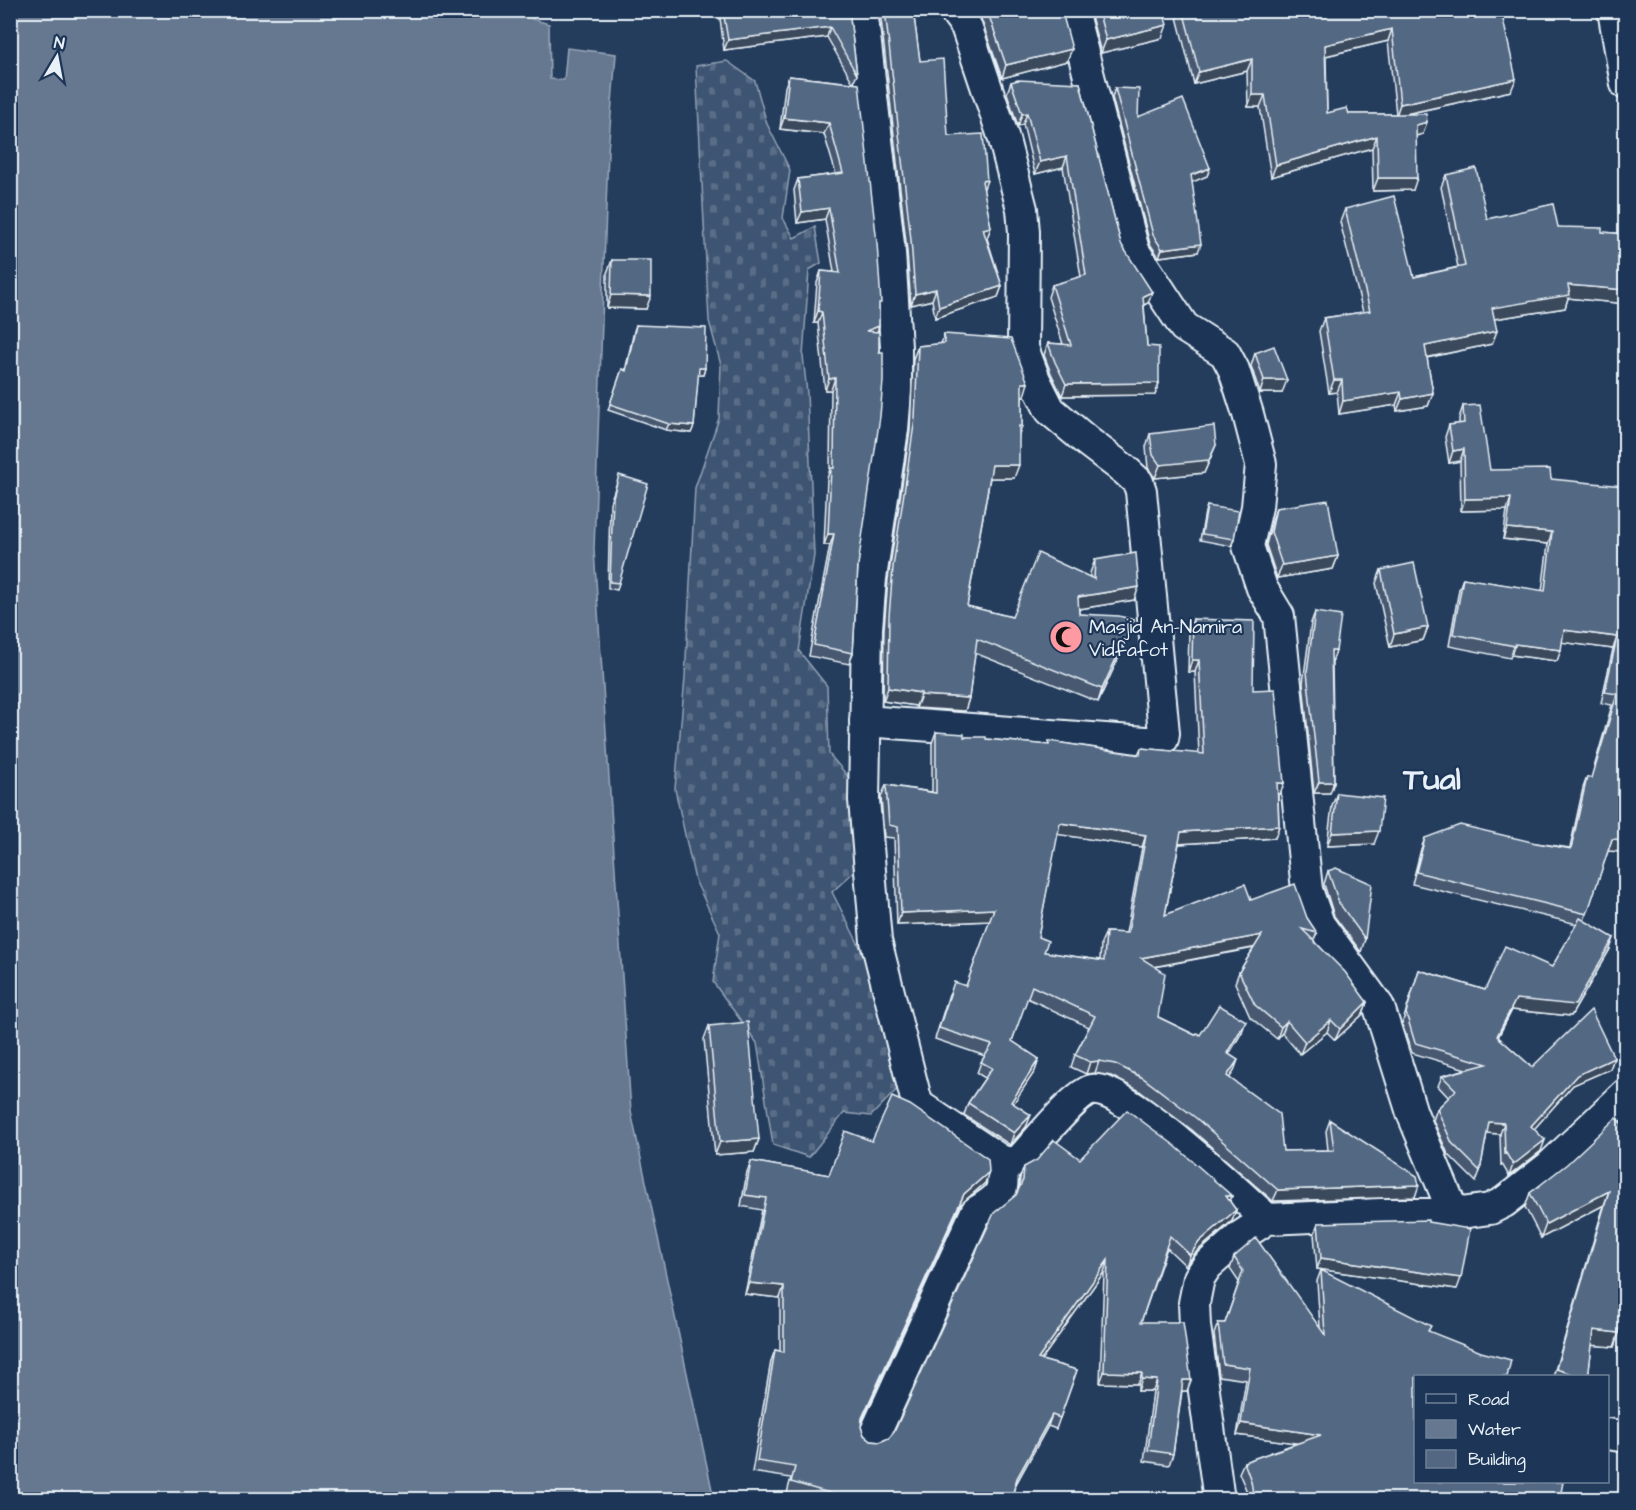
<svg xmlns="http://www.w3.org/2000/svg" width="1636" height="1510" viewBox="0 0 1636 1510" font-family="'Architects Daughter',sans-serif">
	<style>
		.cemetery { fill: url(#cemetery-stones); stroke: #93a2b5; stroke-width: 1.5 }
		.water { fill: #657890; stroke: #99a8ba; stroke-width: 1.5 }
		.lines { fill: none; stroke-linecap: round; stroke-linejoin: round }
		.street-casing { stroke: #e8f1f8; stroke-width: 34 }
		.street { stroke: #1d3557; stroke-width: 30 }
		.wall { fill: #475970; stroke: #e8f1f8; stroke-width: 1.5; fill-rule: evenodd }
		.shaded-wall { fill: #3a485b; stroke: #e8f1f8; stroke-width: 1.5 }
		.building { fill: #536782; stroke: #e8f1f8; stroke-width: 1.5; fill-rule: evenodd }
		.labels { text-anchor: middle; stroke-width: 4.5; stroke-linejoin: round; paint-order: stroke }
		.poi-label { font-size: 20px; fill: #e8f1f8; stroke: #1d3557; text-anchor: start }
		.town-label { font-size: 32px; font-weight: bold; fill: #e8f1f8; stroke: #1d3557 }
	</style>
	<defs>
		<pattern id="cemetery-stones" width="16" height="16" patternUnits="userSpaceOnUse" patternTransform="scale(1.5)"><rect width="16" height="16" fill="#3e5472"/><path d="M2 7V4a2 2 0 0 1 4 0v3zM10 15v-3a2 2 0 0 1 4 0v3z" fill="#5a6d87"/></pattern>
	</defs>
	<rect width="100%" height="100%" fill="#253d5d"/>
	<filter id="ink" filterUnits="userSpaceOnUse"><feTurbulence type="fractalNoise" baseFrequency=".0167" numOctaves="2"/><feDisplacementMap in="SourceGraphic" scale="12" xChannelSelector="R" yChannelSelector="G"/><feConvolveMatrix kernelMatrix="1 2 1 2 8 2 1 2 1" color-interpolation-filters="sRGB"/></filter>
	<g filter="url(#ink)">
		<path class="cemetery" d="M727,61L755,81L767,124L790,170L783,218L794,238L815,227L821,263L809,270L803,356L807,393L814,555L799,651L827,686L829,754L852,781L858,868L832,892L857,941L888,1010L907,1079L871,1116L844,1113L809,1157L773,1145L757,1043L713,982L720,933L695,880L675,789L685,678L695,488L719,418L721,365L709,321L696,66Z"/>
		<path class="water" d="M10,11H532V19L549,24L550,79L564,80L567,48L616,54L608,151L594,550L631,1112L714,1499H11Z"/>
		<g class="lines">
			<g class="street-casing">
				<g id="street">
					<path d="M862,10L890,253L896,347V393L893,429L871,578L867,628L864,800L876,941L915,1095L918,1105L1000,1160L1009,1163L1020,1160C1032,1147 1077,1092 1092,1090C1123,1084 1240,1195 1267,1219"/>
					<path d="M1072,10L1134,251L1184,327L1225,353L1234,370L1248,414L1261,464L1257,507L1248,546L1262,588L1279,616L1307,890L1319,924L1379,1007L1412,1113L1454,1214"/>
					<path d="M1613,10L1626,84"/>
					<path d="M865,721L1159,743L1163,739L1164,733L1141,491L1138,482L1125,470L1088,442L1050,410L1035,380L1023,348L1024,232L1022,209L1003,136L966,26L954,10"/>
					<path d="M1608,1434L1626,1437"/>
					<path d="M874,1436L976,1212C1003,1196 1006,1191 1000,1160"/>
					<path d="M1219,1500L1195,1326L1194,1303L1199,1278L1207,1266L1241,1236L1267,1219L1380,1214H1454L1490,1209L1504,1202L1550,1166L1626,1094"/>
				</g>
			</g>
			<use href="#street" class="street"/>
		</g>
		<g class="wall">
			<path d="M719,10H806V16L849,10L857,75L853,83L879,308V326L877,331L858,565L853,653L849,664L809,656L830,545H824L827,479L830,469L831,390H825L818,323H814L817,283L821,271L834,272L825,219L797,223L794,190L798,179L836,174L824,134L780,129L785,87L789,76L853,83L827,37L724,50Z"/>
			<path d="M880,10H913L920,61L948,136L987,180L983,189L991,227L987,238L1002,286L998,297L935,318L932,300L911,305L907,251Z"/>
			<path d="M982,10H987L1067,61L1002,78L980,16Z"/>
			<path d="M1094,10H1163L1162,38L1101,53L1091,16Z"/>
			<path d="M1179,10H1501L1511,91L1407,114L1423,134L1416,136L1413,190L1373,191L1372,148L1271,177L1260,107H1248L1247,71L1194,84L1177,17ZM1388,41L1396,114H1349L1327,113L1326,56Z"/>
			<path d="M1011,82L1080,83L1121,244L1148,303L1144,305L1147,346L1159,383L1155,395L1062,396L1051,373L1044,355L1048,343L1063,344L1048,297L1052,285L1081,277L1063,167L1035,174L1023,124L1018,126L1007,93Z"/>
			<path d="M1115,88L1138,117L1210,168L1207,176L1192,182L1198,252L1159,257L1150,244L1112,97Z"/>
			<path d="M1446,175L1487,219L1602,232L1626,234V304L1568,298L1565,308L1494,319L1492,344L1427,358L1433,393L1428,406L1397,411L1396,405L1339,414L1337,392L1329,393L1319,331L1324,318L1363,312L1340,222L1345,209L1414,277L1458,267L1441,187Z"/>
			<path d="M612,260L646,309L607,308V273Z"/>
			<path d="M636,325L705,368L703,375H698L694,426L691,433L666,430L608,410L622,369L625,371L634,331Z"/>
			<path d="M944,334L1024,396H1022V426L1019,434L1014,478H990L967,606L1012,617L1090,577V573L1095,560L1134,600L1079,609V614L1134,620L1130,633L1098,702L975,653L969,698L965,711L916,708V706L883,701L884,629L888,580L910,431L913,359L918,346L941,344Z"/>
			<path d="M1255,353L1282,393H1260L1251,366Z"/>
			<path d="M1463,406L1490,470L1551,479L1621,507H1626V846L1623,852L1608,851L1584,921L1610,949L1571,1016L1512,1010L1498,1037L1532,1067L1614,1058L1610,1069L1573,1085L1534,1129L1541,1151L1509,1176L1502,1164L1501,1166L1500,1134L1487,1133L1480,1171L1476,1182L1448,1154L1433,1120L1437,1109L1449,1098L1438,1086L1442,1076L1466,1069L1412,1053L1402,1024L1419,970L1485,990L1552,967L1577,924L1412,884L1421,849L1425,838L1536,843L1570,848L1583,788L1587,777L1591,778L1612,705L1601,703L1613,649L1562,642L1557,661L1511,655L1510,658L1449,646L1459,589L1463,578L1542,591L1548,544L1503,539L1507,510L1461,511L1460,461L1449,463L1445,437L1449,425L1459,424V418Z"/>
			<path d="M1150,434L1211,457L1204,473L1155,478L1148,468L1146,447Z"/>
			<path d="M617,482L619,583L617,590L608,588L610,503Z"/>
			<path d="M1207,506L1234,539L1231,546L1200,540L1205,512Z"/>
			<path d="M1276,508L1338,556L1333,569L1277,578L1266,545L1272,521Z"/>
			<path d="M1381,570L1428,627L1423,640L1390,647L1376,583Z"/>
			<path d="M1315,612L1336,651L1332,662L1334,782L1330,793H1314L1303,683L1311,623Z"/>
			<path d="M1193,619L1253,690L1284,783L1280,794H1278L1279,826L1275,838L1179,844L1165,915L1251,900L1307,918L1317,933L1314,940L1367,1002L1363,1014L1335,1040L1327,1032L1300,1054L1282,1033L1277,1039L1250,1017L1235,983L1239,972L1254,948L1155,967L1158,1017L1195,1035L1242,1032L1229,1054L1234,1071L1229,1078L1283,1151L1328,1150L1326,1131L1330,1120L1415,1197L1273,1201L1192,1130L1138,1090L1111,1076L1095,1073L1086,1074L1071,1067L1075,1055L1089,1027L1027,998L1012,1041L1039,1059L1035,1071L1013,1103L1026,1127L1010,1145L964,1115L968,1103L985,1078L977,1073L981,1062L985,1056L935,1039L949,994L966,986L990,921L897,925L894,838L884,837L881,797L886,785L932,792V743L936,732L964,737L1048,745L1049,741L1138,754L1141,748L1199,754L1195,672H1188L1189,631ZM1057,834L1142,847L1126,933L1106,932L1101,943L1100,960L1044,952L1038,937Z"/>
			<path d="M1337,793L1374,844L1327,846L1332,806Z"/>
			<path d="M1328,871L1365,939L1361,952L1334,916L1324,884Z"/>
			<path d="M709,1026L759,1139L754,1152L715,1155L704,1039Z"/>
			<path d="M1626,1128V1326L1620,1325L1619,1333L1614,1347L1592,1345L1588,1377H1553L1604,1205L1541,1238L1525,1207L1530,1193Z"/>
			<path d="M872,1141L989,1172L985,1183L960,1205L862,1421L861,1427L864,1435L871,1441L880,1442L889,1438L894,1432L1016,1195L1019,1188L1020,1178L1024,1167L1080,1159L1230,1202L1236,1210L1232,1221L1195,1253L1186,1266L1167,1248L1141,1322L1191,1380L1187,1391H1182L1173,1454L1169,1465L1144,1461L1153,1391H1138V1384L1100,1383L1104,1272L1041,1360L1077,1370L1056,1429L1048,1426L1015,1486L1011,1500H808L787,1493L791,1478L752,1472L771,1361L775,1350L780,1351V1298L745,1294L762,1210L741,1206L747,1172L751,1161L829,1175Z"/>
			<path d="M1318,1223L1457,1289L1317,1269L1314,1234Z"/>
			<path d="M1234,1257L1320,1327L1317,1281L1321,1270L1429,1331L1416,1377L1560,1498L1568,1500H1248L1247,1492L1239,1473L1244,1462L1297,1443L1237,1435L1246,1380L1219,1376L1214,1334L1218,1323H1225L1239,1282L1230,1269Z"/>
			<path d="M1625,1446L1626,1500H1618L1621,1458Z"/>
		</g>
		<g class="shaded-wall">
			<path d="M1167,25L1162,38L1101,53L1106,40Z"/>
			<path d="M830,27L827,37L724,50L728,40Z"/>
			<path d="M1392,29L1388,41L1321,57L1325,45Z"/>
			<path d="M1072,49L1067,61L1002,78L1006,65Z"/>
			<path d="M1252,59L1247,71L1194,84L1199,72Z"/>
			<path d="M1516,79L1511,91L1396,116L1400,104Z"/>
			<path d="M1252,95H1265L1260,107H1248Z"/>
			<path d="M1027,113L1023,124L1018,126L1022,114Z"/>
			<path d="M784,118L829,123L824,134L780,129Z"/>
			<path d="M1427,122L1423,134L1412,137L1416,125Z"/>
			<path d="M1377,136L1372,148L1271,177L1276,165Z"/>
			<path d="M1067,156L1063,167L1035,174L1040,162Z"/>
			<path d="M1210,168L1207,176L1188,184L1191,175Z"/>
			<path d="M1378,178H1417L1413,190L1373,191Z"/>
			<path d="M987,180L983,191L982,181Z"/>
			<path d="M829,208L825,219L797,223L802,212Z"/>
			<path d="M991,227L987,238L979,240L983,229Z"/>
			<path d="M1201,244L1198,252L1159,257L1162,249Z"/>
			<path d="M1568,285L1626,290V304L1568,298L1565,308L1487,320L1492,308Z"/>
			<path d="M1002,286L998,297L935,318L939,307Z"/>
			<path d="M936,289L932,300L911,305L915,294Z"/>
			<path d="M1152,292L1148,303L1139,307L1143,296Z"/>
			<path d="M611,295L651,296L646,309L607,308Z"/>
			<path d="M818,311L822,312L818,323H814Z"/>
			<path d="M879,326L875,337L866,331Z"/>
			<path d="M1497,331L1492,344L1420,359L1425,346Z"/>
			<path d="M699,368H705L703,375H696Z"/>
			<path d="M835,378L831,390H825L829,379Z"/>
			<path d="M1264,380H1287L1282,393H1260Z"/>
			<path d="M1334,380H1342L1337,392L1329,393Z"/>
			<path d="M1022,383H1028L1024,396H1017Z"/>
			<path d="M1159,383L1155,395L1062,396L1066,384Z"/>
			<path d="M1401,392L1396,405L1339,414L1343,401Z"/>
			<path d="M1433,393L1428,406L1397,411L1402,399Z"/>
			<path d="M669,424L694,426L691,433L666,430Z"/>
			<path d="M1216,445L1204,473L1155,478L1160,465Z"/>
			<path d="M1464,449L1460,461L1449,463L1453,451Z"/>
			<path d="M992,465H1019L1014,478H987Z"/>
			<path d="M1511,498L1507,510L1461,511L1465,499Z"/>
			<path d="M1507,528L1552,532L1548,544L1503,539Z"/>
			<path d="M828,534H834L830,545H824Z"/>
			<path d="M1338,556L1333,569L1277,578L1282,565Z"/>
			<path d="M1139,587L1134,600L1073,610L1078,597Z"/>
			<path d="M1134,620L1130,633L1098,702L1102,689Z"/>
			<path d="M1428,627L1423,640L1390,647L1394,634Z"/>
			<path d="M1564,630L1617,637L1613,649L1560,642Z"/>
			<path d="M1515,644L1561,650L1557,661L1511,655Z"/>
			<path d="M1331,651H1336L1332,662H1327Z"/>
			<path d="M1192,660H1199L1195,672H1188Z"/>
			<path d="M888,688L921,693L916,706L883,701Z"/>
			<path d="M921,695L969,698L965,711L916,708Z"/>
			<path d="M1319,782H1334L1330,793H1314Z"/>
			<path d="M1277,783H1284L1280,794H1273Z"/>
			<path d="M1060,823L1146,835L1142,847L1055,834Z"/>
			<path d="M1279,826L1275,838L1177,844L1181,832Z"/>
			<path d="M1379,831L1374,844L1327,846L1332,833Z"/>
			<path d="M1612,839L1626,840V846L1623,852L1608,851Z"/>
			<path d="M994,909L990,921L897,925L901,913Z"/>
			<path d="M1262,935L1257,947L1137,970L1141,958Z"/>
			<path d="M1614,938L1610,949L1571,1016L1512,1010L1493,1047L1497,1036L1516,999Z"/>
			<path d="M1367,1002L1363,1014L1335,1040L1340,1029Z"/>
			<path d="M1331,1020L1327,1032L1300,1054L1305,1042Z"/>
			<path d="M1246,1021L1242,1032L1223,1064L1227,1053Z"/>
			<path d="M1287,1021L1282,1033L1277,1039L1281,1027Z"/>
			<path d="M1614,1058L1610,1069L1573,1085L1527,1137L1531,1126L1577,1075Z"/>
			<path d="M1039,1059L1035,1071L1007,1113L1011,1102Z"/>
			<path d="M1238,1060L1234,1071L1223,1088L1227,1076Z"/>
			<path d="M1099,1061L1095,1073L1086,1074L1090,1062Z"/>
			<path d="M1031,1115L1026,1127L1010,1145L1014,1133Z"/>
			<path d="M1489,1122L1504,1123L1500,1134L1485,1133Z"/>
			<path d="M759,1139L754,1152L715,1155L720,1142Z"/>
			<path d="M1545,1140L1541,1151L1509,1176L1513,1165Z"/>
			<path d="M989,1172L985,1183L960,1205L858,1429L862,1418L964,1194Z"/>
			<path d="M1419,1185L1415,1197L1273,1201L1278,1190Z"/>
			<path d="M1609,1191L1604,1205L1541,1238L1546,1224Z"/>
			<path d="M1226,1196H1232L1228,1207Z"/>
			<path d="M1236,1210L1232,1221L1195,1253L1186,1266L1190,1255L1199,1242Z"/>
			<path d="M1321,1258L1461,1278L1457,1289L1317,1269Z"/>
			<path d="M1108,1260L1104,1272L1034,1370L1038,1359Z"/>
			<path d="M749,1283L784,1286L780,1298L745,1294Z"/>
			<path d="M1594,1330L1619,1333L1614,1347L1589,1345Z"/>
			<path d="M1104,1372L1142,1373L1138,1384L1100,1383Z"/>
			<path d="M1142,1379L1157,1380L1153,1391H1138Z"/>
			<path d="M1183,1380H1191L1187,1391H1179Z"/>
			<path d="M1052,1415L1048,1426L1013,1489L1017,1478Z"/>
			<path d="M1241,1423L1321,1435L1317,1446L1237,1435Z"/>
		</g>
		<g class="building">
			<path d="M723,10H806V16L816,10H849L857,75L830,27L728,40Z"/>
			<path d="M885,10H913L920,61L943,59L948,136L983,134L987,180L982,181L991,227L983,229L1002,286L939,307L936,289L915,294L911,240Z"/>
			<path d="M987,10H1058V13L1062,12L1072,49L1006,65Z"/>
			<path d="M1098,10H1163L1167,25L1106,40Z"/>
			<path d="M1183,10H1501L1516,79L1400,104L1392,29L1325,45L1327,113L1347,108L1349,114H1426L1427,122L1416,125L1417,178H1378L1377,136L1276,165L1265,95H1252V59L1199,72Z"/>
			<path d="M789,76L859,84L877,243L881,303H879V326L866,331L879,332V352H883V381L880,416L858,565L853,653L814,645L834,534H828L831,468H834L835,378L829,379L822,312L818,311L821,271L840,273L829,208L802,212L798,179L843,173L829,123L784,118Z"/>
			<path d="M1018,80L1080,83L1121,244L1152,292L1143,296L1147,346L1159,347V383L1066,384L1055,362L1048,343L1071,345L1052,285L1086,275L1067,156L1040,162L1027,113L1022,114L1011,82Z"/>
			<path d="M1115,88L1139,89L1138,117L1183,99L1210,168L1191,175L1201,244L1162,249L1153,235Z"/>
			<path d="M1476,168L1487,219L1553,204L1558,227L1602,228V232L1626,234V290L1568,285L1570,295L1492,308L1497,331L1425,346L1433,393L1402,399L1401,392L1343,401L1342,380H1334L1324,318L1370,311L1345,209L1394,196L1414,277L1465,266L1446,175Z"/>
			<path d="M612,260H651V296L611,295Z"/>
			<path d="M636,325L706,328L705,368H699L694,426L669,424L610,404L622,369L626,371Z"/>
			<path d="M944,334L1011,339L1028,383H1022V426H1019V465H992L967,606L1012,617L1038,553L1094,579L1095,560L1136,553L1139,587L1078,597L1079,614L1119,616L1134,620L1102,689L977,639L969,698L921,695V693L888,688L889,616L893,567L915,418L918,346L945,343Z"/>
			<path d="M1274,346L1287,380H1264L1255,353Z"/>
			<path d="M1480,405L1490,470L1550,469L1551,479L1623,486L1621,507H1626V840L1612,839L1587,914L1416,872L1425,838L1460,825L1536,843L1571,849L1587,777L1592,778L1617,694L1605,692L1617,637L1564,630L1561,650L1515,644V646L1453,634L1463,578L1545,591L1552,532L1507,528L1511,498L1465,499L1464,449L1453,451L1449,425L1464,423L1463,406Z"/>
			<path d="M1214,426L1216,445L1209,460L1160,465L1153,455L1150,434Z"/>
			<path d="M619,475L648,484L619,583L610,582L613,497Z"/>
			<path d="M1328,500L1338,556L1282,565L1271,532L1276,508Z"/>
			<path d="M1207,506L1239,511L1234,539L1202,534Z"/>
			<path d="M1414,563L1428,627L1394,634L1381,570Z"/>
			<path d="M1315,612L1341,616L1336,651H1331L1334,782H1319L1307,672Z"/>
			<path d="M1193,619L1254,621L1253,690L1275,689L1284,783H1277L1279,826L1181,832L1165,915L1245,884L1251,900L1295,884L1307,918L1317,933L1302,929L1345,972L1367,1002L1340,1029L1331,1020L1305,1042L1287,1021L1281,1027L1255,1005L1239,972L1262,935L1141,958L1165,973L1158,1017L1195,1035L1197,1033L1200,1035L1219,1005L1246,1021L1227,1053L1238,1060L1227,1076L1279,1114L1283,1151L1334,1150L1330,1120L1417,1176L1419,1185L1278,1190L1196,1118L1143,1078L1115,1064L1099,1061L1090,1062L1075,1055L1095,1016L1032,986L1012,1041L1039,1059L1011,1102L1031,1115L1014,1133L968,1103L992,1068L981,1062L992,1045L939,1028L954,982L966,986L994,909L901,913L898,827L889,825L886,785L936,793V732L964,734V737H986V739L1049,745V741L1140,755L1141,748L1204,754L1199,660H1192ZM1060,823L1146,835L1128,933L1106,932L1104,961L1044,952L1048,941L1038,937Z"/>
			<path d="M1337,793L1383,798L1379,831L1332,833Z"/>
			<path d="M1336,868L1372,884L1365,939L1339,903L1328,871Z"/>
			<path d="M1580,918L1614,938L1575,1005L1516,999L1497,1036L1532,1067L1591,1010L1614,1058L1577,1075L1531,1126L1545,1140L1513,1165L1506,1153L1505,1155L1504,1123L1489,1122L1480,1171L1452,1143L1437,1109L1456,1090L1442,1076L1487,1064L1415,1043L1406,1013L1419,970L1485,990L1505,946L1552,967Z"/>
			<path d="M748,1022L759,1139L720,1142L709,1026Z"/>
			<path d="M892,1097L910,1105L988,1159L989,1172L964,1194L862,1418L861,1427L864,1435L871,1441L880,1442L889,1438L894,1432L994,1213L1016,1195L1023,1180L1024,1167L1037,1160L1054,1140L1080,1159L1127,1110L1174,1145L1232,1196H1226L1236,1210L1199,1242L1190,1255L1170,1236L1141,1322H1183L1191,1380H1183L1173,1454L1148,1450L1157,1380L1142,1379V1373L1104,1372L1108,1260L1038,1359L1077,1370L1060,1418L1052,1415L1017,1478L1011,1500H954L931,1493L930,1500H839L840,1496L791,1482L795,1467L757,1461L775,1350L784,1352V1286L749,1283L766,1198L745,1195L751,1161L829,1175L845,1131L872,1141Z"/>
			<path d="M1616,1118L1626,1128V1311L1623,1310L1619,1333L1594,1330L1588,1377H1582L1556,1369L1609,1191L1546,1224L1530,1193L1567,1164Z"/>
			<path d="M1428,1220V1222L1470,1229L1461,1278L1321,1258L1318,1223Z"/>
			<path d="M1256,1238L1325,1335L1321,1270L1431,1326L1428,1331L1481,1352L1511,1360L1507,1377H1416V1482H1563L1560,1498L1568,1500H1254L1251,1481L1244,1462L1321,1435L1241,1423L1250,1368L1223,1364L1218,1323H1225L1243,1271L1234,1257Z"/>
			<path d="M1625,1446L1626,1500H1621Z"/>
		</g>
	</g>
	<defs>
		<g id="mosque-disc" transform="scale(1.725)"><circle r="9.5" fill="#ff9aa2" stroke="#1d3557"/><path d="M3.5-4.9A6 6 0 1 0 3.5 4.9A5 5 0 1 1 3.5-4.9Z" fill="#111"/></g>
	</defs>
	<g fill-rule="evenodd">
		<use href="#mosque-disc" x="1066" y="637"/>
	</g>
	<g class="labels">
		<g class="poi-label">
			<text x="1089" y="633">Masjid An-Namira<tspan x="1089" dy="23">Vidfafot</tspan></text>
		</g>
		<g class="town-label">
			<text x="1432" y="789">Tual</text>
		</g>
	</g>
	<rect width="1636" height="1510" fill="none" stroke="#1d3557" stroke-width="36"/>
	<rect x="18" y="18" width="1600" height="1474" fill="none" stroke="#e8f1f8" stroke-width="2" filter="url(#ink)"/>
	<rect x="1414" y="1375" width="195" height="108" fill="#1d3557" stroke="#6e8097" stroke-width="1.5"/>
	<rect x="1426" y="1394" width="30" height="9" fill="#1d3557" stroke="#6e8097" stroke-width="1.5"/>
	<text x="1468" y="1405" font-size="18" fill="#e8f1f8">Road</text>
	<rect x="1426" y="1420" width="30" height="18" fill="#657890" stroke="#6e8097" stroke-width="1.5"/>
	<text x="1468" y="1435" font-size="18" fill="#e8f1f8">Water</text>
	<rect x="1426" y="1450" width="30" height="18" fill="#536782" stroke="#6e8097" stroke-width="1.5"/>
	<text x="1468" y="1465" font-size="18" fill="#e8f1f8">Building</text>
	<g transform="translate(57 57) rotate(10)" stroke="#1d3557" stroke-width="4.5" paint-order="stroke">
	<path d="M0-4.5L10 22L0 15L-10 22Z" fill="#e8f1f8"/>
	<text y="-9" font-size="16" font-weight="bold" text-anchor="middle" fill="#e8f1f8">N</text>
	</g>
</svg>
